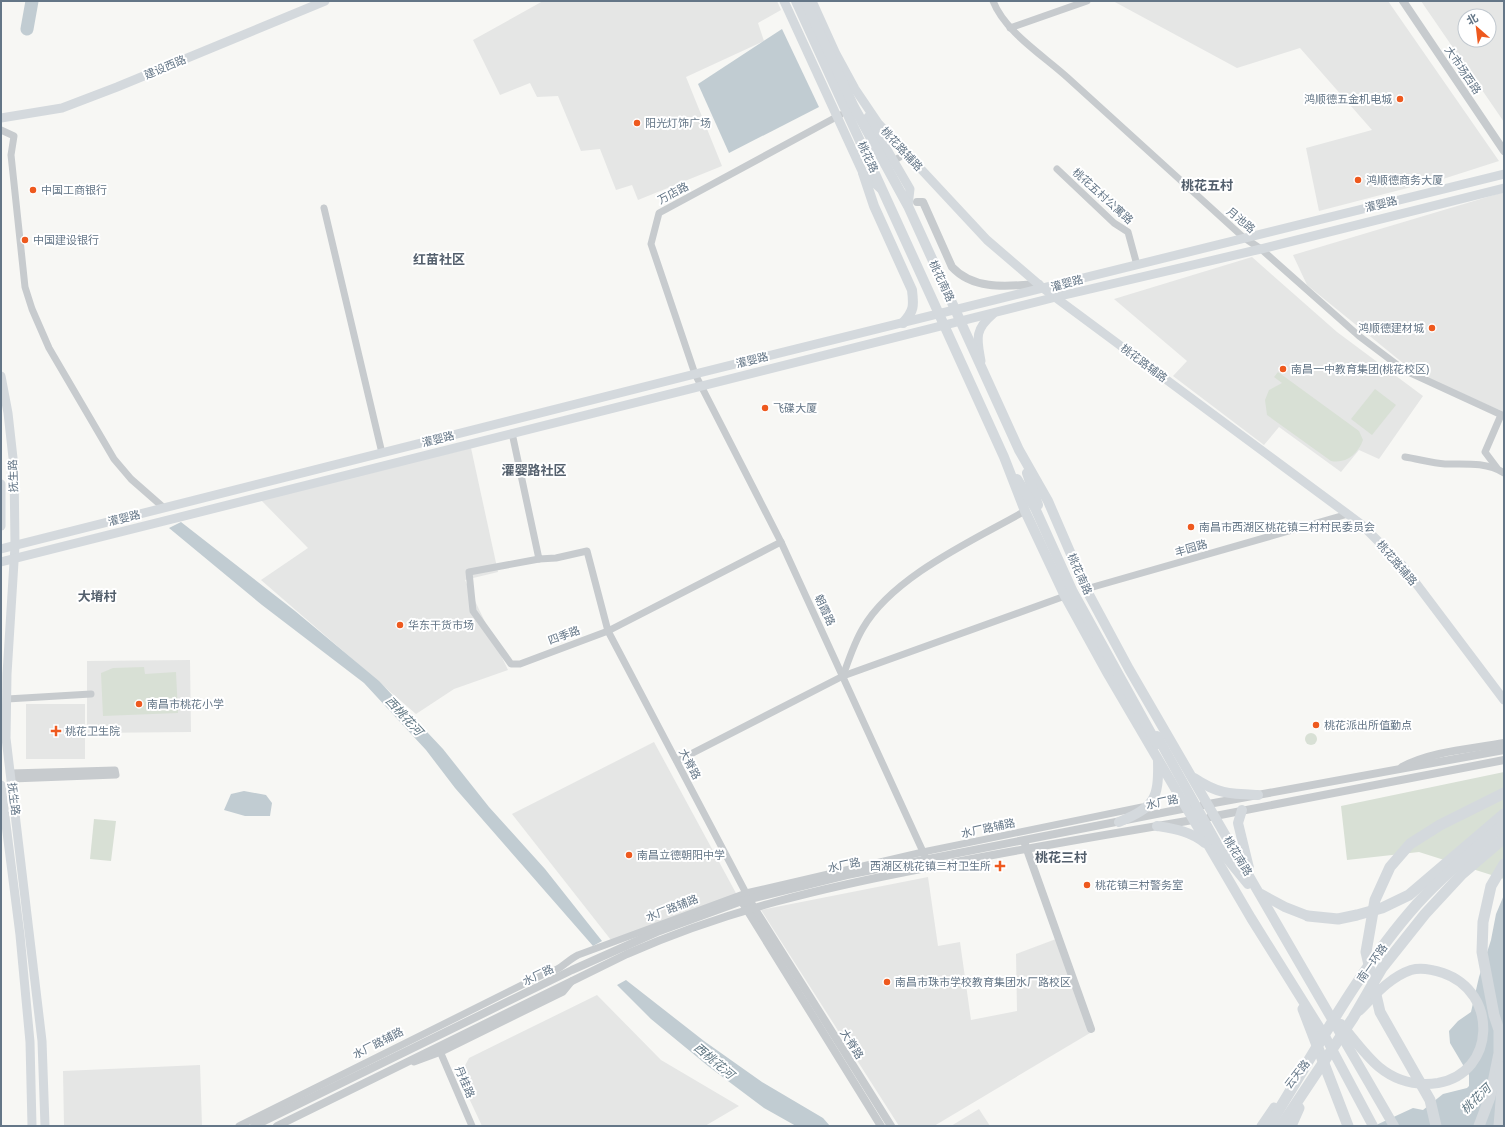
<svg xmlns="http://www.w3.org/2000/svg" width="1505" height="1127" viewBox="0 0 1505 1127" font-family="'Public Sans','Noto Sans SC',sans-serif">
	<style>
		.built { fill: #e5e6e5; fill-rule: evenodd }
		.green { fill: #d8e0d5 }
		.water { fill: #c1ccd2 }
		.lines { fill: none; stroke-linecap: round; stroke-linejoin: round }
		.river { stroke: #c1ccd2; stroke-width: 13 }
		.minor { stroke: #c7cbce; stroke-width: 7 }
		.tertiary { stroke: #c7cbce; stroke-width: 8 }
		.secondary { stroke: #d4d9dd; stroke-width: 9 }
		.primary { stroke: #d4d9dd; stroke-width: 10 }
		.trunk { stroke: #d4d9dd; stroke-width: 11 }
		.poi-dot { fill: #ee591e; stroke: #fff; stroke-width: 1.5 }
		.labels { text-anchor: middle; stroke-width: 4; stroke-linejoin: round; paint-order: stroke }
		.street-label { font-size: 11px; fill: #647687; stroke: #fff }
		.poi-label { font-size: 11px; fill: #647687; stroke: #fff; text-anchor: start }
		.water-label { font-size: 12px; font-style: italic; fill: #607783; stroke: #fff }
		.quarter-label { font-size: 13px; font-weight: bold; fill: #535f6c; stroke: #fff }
	</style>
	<rect width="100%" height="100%" fill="#f7f7f4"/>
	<g class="built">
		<path d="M543,1H777L781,10L758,23L764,41L686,77L722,166L638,200L632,185L616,190L600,149L581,151L558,96L537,97L530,83L500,95L473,40Z"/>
		<path d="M1113,1H1388L1499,161L1446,178L1319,211L1306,148L1372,130L1300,48L1237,68Z"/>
		<path d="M1421,1H1504V122ZM1465,16H1489V40H1465Z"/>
		<path d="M1504,192V412L1414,372L1307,285L1293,255Z"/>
		<path d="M1252,257L1337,332L1423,396L1379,459L1359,450L1341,472L1279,427L1264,445L1173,376L1187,361L1114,299Z"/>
		<path d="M471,448L498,572L465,580L508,670L454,689L416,714L261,580L308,548L261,500Z"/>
		<path d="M190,660L191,732L87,733V661Z"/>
		<rect x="26" y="704" width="59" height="55"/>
		<path d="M654,742L737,895L611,940L512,814Z"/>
		<path d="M928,877L938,946L960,942L971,1020L1017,1011L1016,954L1056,939L1090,1033L934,1126H899L761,910Z"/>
		<path d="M597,995L661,1060L739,1106L705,1126H482L459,1077L469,1058Z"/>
		<path d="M200,1065L202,1126H64L63,1071Z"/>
		<path d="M979,1109L990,1126H951Z"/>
	</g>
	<g class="green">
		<path d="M1278,372L1359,431L1363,440C1358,454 1346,464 1331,461L1267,415L1265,400L1269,390L1282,383L1274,377Z"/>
		<path d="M1375,389L1396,405L1372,435L1351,419Z"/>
		<path d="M144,667L145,674L176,672L178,713L103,716L101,673L113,668Z"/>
		<circle cx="1311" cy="739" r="6"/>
		<path d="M1504,772V879L1419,852L1347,860L1341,806Z"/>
		<path d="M94,819L116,821L111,861L90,859Z"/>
	</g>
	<g class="water">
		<path d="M782,29L819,107L729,153L698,84Z"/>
		<path d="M181,522L295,611L379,681L443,749L489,807L545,869L602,941L593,946L455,788L426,750L364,683L262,605L169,528Z"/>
		<path d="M244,791L266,795L272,803L270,816H245L224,810L231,794Z"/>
		<path d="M1504,895V1126H1374L1413,1108L1423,1110L1443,1094L1467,1088L1469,1086V1075L1450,1043L1449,1031L1458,1021L1471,1012L1479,977L1491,940L1496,914Z"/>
		<path d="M626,980L704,1041L762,1082L823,1118L830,1126H796L764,1108L708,1066L651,1019L617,985Z"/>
	</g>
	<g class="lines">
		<path class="river" d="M27,29L32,1"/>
		<g class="minor">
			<path d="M993,1C1005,32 1044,56 1068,78C1126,131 1185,184 1243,237L1261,249L1359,336L1404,370L1504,416"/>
			<path d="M1010,28L1087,1"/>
			<path d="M840,115L659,213L651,244L695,374L781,542L930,867"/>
			<path d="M1,130L14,136L11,155L25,287L32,309L49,348L114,459L131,479L164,508"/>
			<path d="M893,161L907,153"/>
			<path d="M1057,169L1114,223L1128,232L1137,265"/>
			<path d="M324,208L382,453"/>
			<path d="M512,433L539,559L556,558L587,551L608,631L747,895"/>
			<path d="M1405,457C1418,459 1432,463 1445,464C1465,464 1487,462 1504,473"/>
			<path d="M1497,468L1485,452L1501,415"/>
			<path d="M539,559L469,572L473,611L511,664H520L608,631L781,542"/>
			<path d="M1086,589L1348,514"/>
			<path d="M843,676C849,659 854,643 863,628C893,576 974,540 1025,511"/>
			<path d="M7,699L91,694"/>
			<path d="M677,761L843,676L1065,596"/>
			<path d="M11,773L115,770L116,775L12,779"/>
			<path d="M439,1049L472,1126"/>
			<path d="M414,1062L441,1052L563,992L572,981"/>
			<path d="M239,1126L546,973C560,971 566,961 578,955L746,893L923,852L1142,807"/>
		</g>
		<g class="tertiary">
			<path d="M1403,1L1504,151"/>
			<path d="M917,202H923L952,267C974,291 1009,286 1039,284"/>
			<path d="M1402,767C1432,751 1471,749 1504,743"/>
			<path d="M1203,805L1504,750"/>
			<path d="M1210,817L1504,760"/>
			<path d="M1025,844L1091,1029"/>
			<path d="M751,903L891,1126"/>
			<path d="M744,905L881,1126"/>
			<path d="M254,1126L572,970L657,932L742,901L847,875L1192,807"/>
			<path d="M277,1126L627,954C726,910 826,887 931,867C1020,849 1110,834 1199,819"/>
		</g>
		<g class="secondary">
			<path d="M784,1L863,173L882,190"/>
			<path d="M812,1L836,54L855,89L878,123L987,240L1044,289L1361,524L1403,566L1504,700"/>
			<path d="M868,117L910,189L908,206"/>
			<path d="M1,118L62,108L117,87L325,1"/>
			<path d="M981,361C977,339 974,330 993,314"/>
			<path d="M1,376L8,413L14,467L15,546L7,674L6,738L42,1041L45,1126"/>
			<path d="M1,484V526"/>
			<path d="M1,549L695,374L1504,174"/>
			<path d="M1,562L1056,297L1261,249L1504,188"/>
			<path d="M1,785L20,935L30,1042L32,1126"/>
			<path d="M1261,1126L1274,1107"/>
		</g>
		<g class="primary">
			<path d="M796,1L939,314L1004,457L1025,511L1065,596L1108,674L1251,918L1326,1038L1373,1126"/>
			<path d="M805,1L854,107L908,206L1019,450L1048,501L1086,589L1129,669L1394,1126"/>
			<path d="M863,173L874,206L912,290C914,306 914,311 903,323"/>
			<path d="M1027,473L1038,505"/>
			<path d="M1017,479L1035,508L1073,592L1157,744"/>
			<path d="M1157,736L1221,851L1248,884"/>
			<path d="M1194,778C1218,794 1229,794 1258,795"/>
			<path d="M1242,810L1238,823L1249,868"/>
			<path d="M1119,822C1154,807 1159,800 1158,761"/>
			<path d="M1157,826C1175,829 1190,831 1205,843"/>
			<path d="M1261,894L1285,907L1308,916"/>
			<path d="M1341,1024C1353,1038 1365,1055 1379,1067C1396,1081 1417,1086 1438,1083C1496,1073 1499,992 1443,973C1434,970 1421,967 1411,970C1390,977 1374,996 1359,1011"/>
		</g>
		<g class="trunk">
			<path d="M1308,916L1338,919L1357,915L1382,908L1409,895L1504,814"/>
			<path d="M1303,1009L1348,1126"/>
			<path d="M1269,1126C1315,1052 1359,969 1417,904C1444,875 1474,849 1504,824"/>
			<path d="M1281,1126L1353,1018L1382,968L1425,914L1462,874L1504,838"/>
			<path d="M1291,1126L1299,1108"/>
			<path d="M1436,1126L1430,1100L1380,1012L1366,952L1375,900L1390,867L1410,844L1440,825L1504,793"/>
			<path d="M1479,1126L1490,1097L1499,1053V1030L1494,1015L1482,952L1483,922L1491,886L1504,864"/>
			<path d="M1499,1126L1502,1089L1500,1067"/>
		</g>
	</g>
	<g class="poi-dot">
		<circle cx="1400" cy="99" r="4"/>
		<circle cx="637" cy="123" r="4"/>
		<circle cx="1358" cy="180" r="4"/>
		<circle cx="33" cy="190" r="4"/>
		<circle cx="25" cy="240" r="4"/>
		<circle cx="1432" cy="328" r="4"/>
		<circle cx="1283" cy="369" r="4"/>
		<circle cx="765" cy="408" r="4"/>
		<circle cx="1191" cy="527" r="4"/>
		<circle cx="400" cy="625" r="4"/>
		<circle cx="139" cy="704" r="4"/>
		<circle cx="1316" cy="725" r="4"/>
		<path d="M54 725h4v4h4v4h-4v4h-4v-4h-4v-4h4z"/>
		<circle cx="629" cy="855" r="4"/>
		<path d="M998 860h4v4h4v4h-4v4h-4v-4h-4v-4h4z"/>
		<circle cx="1087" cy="885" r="4"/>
		<circle cx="887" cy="982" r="4"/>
	</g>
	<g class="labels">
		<g class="street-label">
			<text transform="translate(165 67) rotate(-23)" y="4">建设西路</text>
			<text transform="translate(1463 70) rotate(56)" y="4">大市场西路</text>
			<text transform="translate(902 149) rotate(47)" y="4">桃花路辅路</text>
			<text transform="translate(868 157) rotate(65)" y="4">桃花路</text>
			<text transform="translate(673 193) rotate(-28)" y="4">万店路</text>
			<text transform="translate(1103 196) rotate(42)" y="4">桃花五村公寓路</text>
			<text transform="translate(1381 204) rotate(-14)" y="4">灌婴路</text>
			<text transform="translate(1241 220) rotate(40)" y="4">月池路</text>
			<text transform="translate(942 281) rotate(65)" y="4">桃花南路</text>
			<text transform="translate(1067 283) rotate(-15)" y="4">灌婴路</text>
			<text transform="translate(752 360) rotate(-14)" y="4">灌婴路</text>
			<text transform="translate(1144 363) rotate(37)" y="4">桃花路辅路</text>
			<text transform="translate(438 439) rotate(-14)" y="4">灌婴路</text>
			<text transform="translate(13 476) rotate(-92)" y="4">抚生路</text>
			<text transform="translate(124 518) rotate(-14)" y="4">灌婴路</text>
			<text transform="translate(1191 548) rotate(-16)" y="4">丰园路</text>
			<text transform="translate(1397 563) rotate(49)" y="4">桃花路辅路</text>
			<text transform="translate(1080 574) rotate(66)" y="4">桃花南路</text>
			<text transform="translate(825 610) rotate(65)" y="4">朝霞路</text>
			<text transform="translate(564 635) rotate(-20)" y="4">四季路</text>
			<text transform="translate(690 764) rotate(62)" y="4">大脊路</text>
			<text transform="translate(14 799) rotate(83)" y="4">抚生路</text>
			<text transform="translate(1162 802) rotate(-12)" y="4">水厂路</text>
			<text transform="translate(988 828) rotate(-12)" y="4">水厂路辅路</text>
			<text transform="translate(1238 856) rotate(59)" y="4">桃花南路</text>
			<text transform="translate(844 865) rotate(-12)" y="4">水厂路</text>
			<text transform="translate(672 908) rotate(-21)" y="4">水厂路辅路</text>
			<text transform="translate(1372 963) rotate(-55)" y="4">南一环路</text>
			<text transform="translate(538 975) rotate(-26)" y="4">水厂路</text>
			<text transform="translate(378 1043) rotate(-27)" y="4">水厂路辅路</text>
			<text transform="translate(852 1044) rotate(58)" y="4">大脊路</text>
			<text transform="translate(1297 1074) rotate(-52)" y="4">云天路</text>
			<text transform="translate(465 1082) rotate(67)" y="4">丹桂路</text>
		</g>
		<g class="poi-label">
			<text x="1392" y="103" text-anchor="end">鸿顺德五金机电城</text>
			<text x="645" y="127">阳光灯饰广场</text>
			<text x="1366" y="184">鸿顺德商务大厦</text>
			<text x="41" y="194">中国工商银行</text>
			<text x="33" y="244">中国建设银行</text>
			<text x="1424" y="332" text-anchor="end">鸿顺德建材城</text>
			<text x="1291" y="373">南昌一中教育集团(桃花校区)</text>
			<text x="773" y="412">飞碟大厦</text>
			<text x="1199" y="531">南昌市西湖区桃花镇三村村民委员会</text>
			<text x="408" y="629">华东干货市场</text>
			<text x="147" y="708">南昌市桃花小学</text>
			<text x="1324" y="729">桃花派出所值勤点</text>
			<text x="65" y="735">桃花卫生院</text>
			<text x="637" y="859">南昌立德朝阳中学</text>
			<text x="991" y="870" text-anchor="end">西湖区桃花镇三村卫生所</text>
			<text x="1095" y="889">桃花镇三村警务室</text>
			<text x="895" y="986">南昌市珠市学校教育集团水厂路校区</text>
		</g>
		<g class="water-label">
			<text transform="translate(404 716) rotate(47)" y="4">西桃花河</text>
			<text transform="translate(714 1061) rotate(40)" y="4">西桃花河</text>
			<text transform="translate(1476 1099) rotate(-44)" y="4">桃花河</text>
		</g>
		<g class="quarter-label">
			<text x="1207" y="190">桃花五村</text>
			<text x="439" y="264">红苗社区</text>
			<text x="534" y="475">灌婴路社区</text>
			<text x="97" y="601">大塉村</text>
			<text x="1061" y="862">桃花三村</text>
		</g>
	</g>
	<rect width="1505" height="1127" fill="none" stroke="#647687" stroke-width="4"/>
	<g transform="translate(1477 28) rotate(332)"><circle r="19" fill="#ffffff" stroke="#c1c8cf"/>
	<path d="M0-3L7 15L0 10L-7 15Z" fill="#ee591e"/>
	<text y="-6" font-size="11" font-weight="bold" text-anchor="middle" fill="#647687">北</text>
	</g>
</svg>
